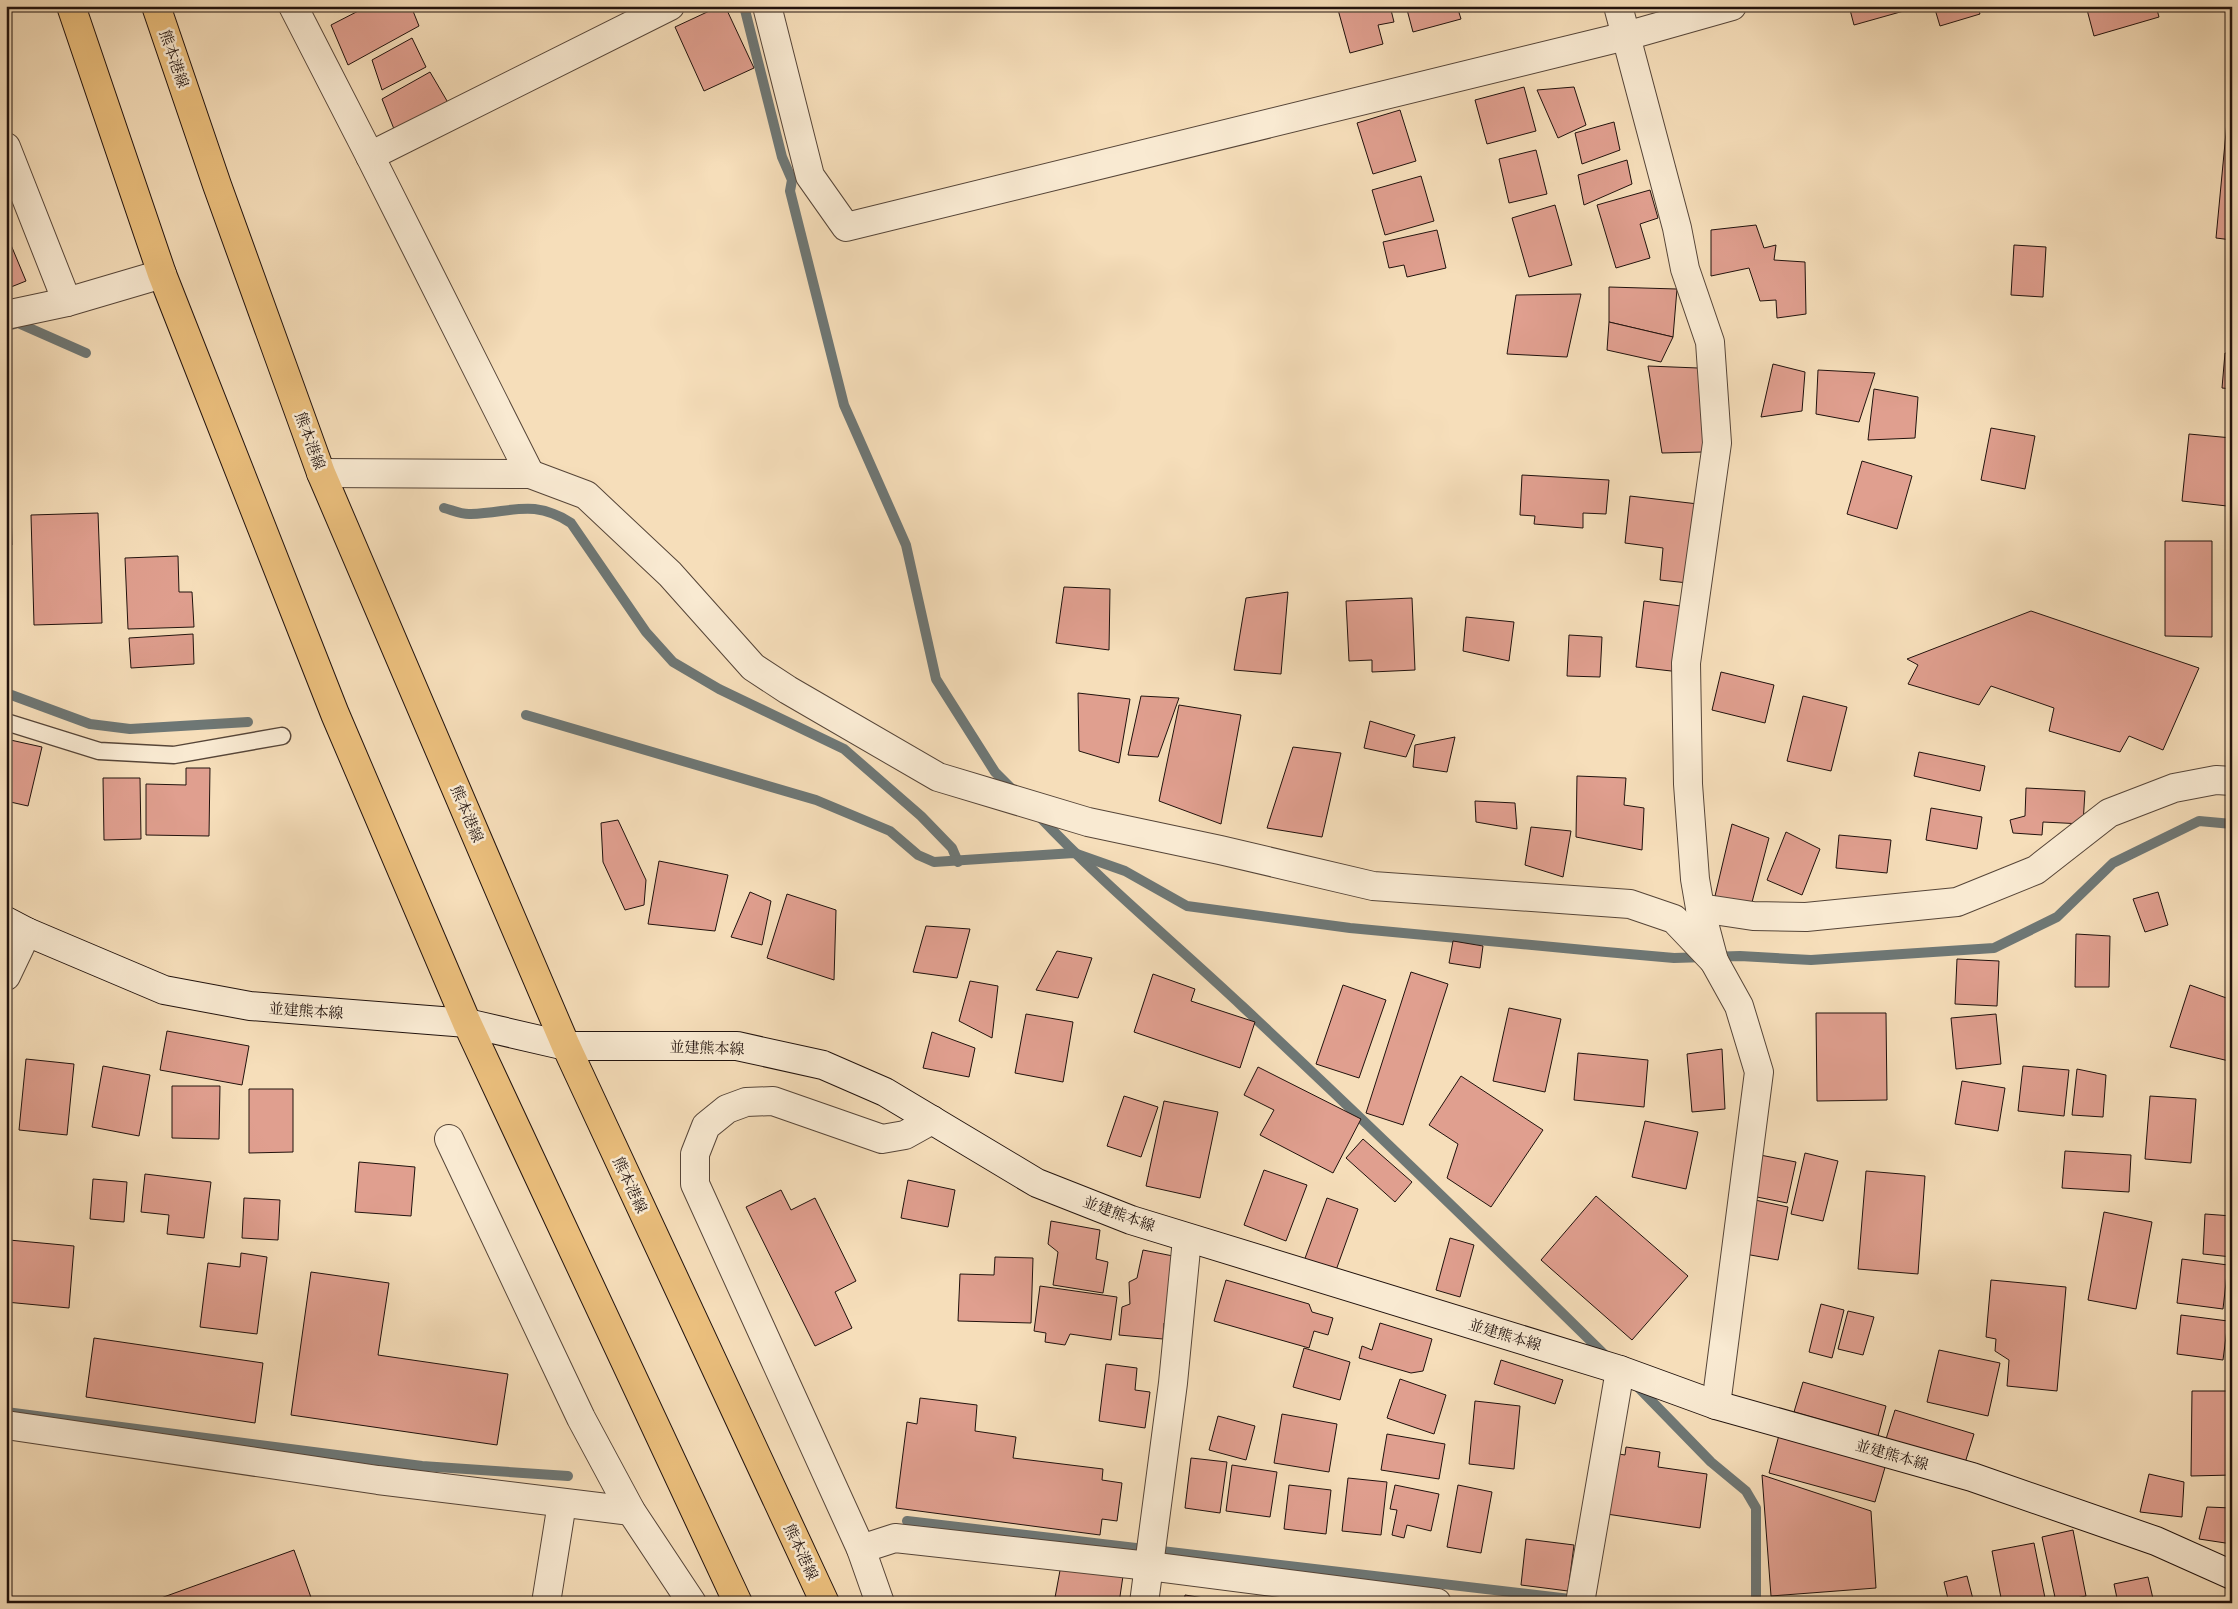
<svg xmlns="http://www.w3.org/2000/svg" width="2238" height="1609" viewBox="0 0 2238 1609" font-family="'Gentium Book Plus','Noto Serif JP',serif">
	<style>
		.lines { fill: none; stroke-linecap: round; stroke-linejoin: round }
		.stream { stroke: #6e7775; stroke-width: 10 }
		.building { fill: #e09f8f; stroke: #21120d }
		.lane-casing { stroke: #564538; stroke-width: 19 }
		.street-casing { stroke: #564538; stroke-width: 30 }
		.secondary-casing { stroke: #21120d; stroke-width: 30 }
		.primary-casing { stroke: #21120d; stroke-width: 30 }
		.lane { stroke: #f9ead2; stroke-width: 16 }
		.street { stroke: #f9ead2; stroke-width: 28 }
		.secondary { stroke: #f9ead2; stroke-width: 28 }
		.primary { stroke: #ebbf7d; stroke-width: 28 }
		.labels { text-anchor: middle; stroke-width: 5; stroke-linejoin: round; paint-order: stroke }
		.street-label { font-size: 15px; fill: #21120d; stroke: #f9ead2 }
	</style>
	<rect width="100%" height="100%" fill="#f6deba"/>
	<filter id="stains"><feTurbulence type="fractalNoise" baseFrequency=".004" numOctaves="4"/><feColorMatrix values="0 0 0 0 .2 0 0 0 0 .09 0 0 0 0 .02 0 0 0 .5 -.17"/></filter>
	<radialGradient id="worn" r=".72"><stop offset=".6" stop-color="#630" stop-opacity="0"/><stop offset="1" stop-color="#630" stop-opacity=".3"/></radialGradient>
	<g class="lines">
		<g class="stream">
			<path d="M744,6L782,157L792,180L790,191L844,405L906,545L936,679L995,772L1015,792"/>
			<path d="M11,325L18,323L86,353"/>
			<path d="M444,508C452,510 462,515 471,514C511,513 533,498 571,523L646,632L673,662L719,689L844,749L921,816L952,848L958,862"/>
			<path d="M6,693L90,724L130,729L248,722"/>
			<path d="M526,715L816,800L890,831L918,855L934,862L1074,853L1125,871L1187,906L1350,928L1595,951L1674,958L1740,956L1811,960L1994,948L2057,917L2113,863L2199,821L2232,824"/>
			<path d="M1038,815C1102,883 1175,943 1243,1007C1366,1122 1488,1240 1608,1358"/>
			<path d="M1635,1384L1711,1462L1746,1491L1756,1508V1603"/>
			<path d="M6,1412L422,1466L568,1476"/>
			<path d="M907,1521L1604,1603"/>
			<path d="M1894,1603H1902"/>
		</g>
	</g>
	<g class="building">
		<path d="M368,6H411L419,26L348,65L331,25Z"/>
		<path d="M720,6H725L754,68L704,91L675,27Z"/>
		<path d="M1337,6H1390L1394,22L1378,25L1383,44L1350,53Z"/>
		<path d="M1406,6H1457L1461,19L1413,32Z"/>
		<path d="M1849,6H1918V7L1854,25Z"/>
		<path d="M1934,6H1977L1980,14L1940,26Z"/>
		<path d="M2086,6H2156L2159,17L2094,36Z"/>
		<path d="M412,38L426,67L382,90L372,60Z"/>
		<path d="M430,72L450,106L396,134L382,99Z"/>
		<path d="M1524,87L1536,131L1487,144L1475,100Z"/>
		<path d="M1574,87L1586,125L1558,138L1537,90Z"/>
		<path d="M2230,90H2232V240L2216,238Z"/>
		<path d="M1400,110L1416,161L1373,174L1357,123Z"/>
		<path d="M1614,122L1620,150L1582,164L1575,133Z"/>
		<path d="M1536,150L1547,194L1509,203L1499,159Z"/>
		<path d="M1627,160L1632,184L1584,205L1578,175Z"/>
		<path d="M1421,176L1434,221L1385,235L1372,190Z"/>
		<path d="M1650,190L1658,218L1640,224L1650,258L1616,268L1597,205Z"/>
		<path d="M1555,205L1572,265L1529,277L1512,218Z"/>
		<path d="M1756,225L1764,248L1776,245L1774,260L1805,262L1806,314L1777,318L1776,300L1760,301L1749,268L1711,276V230Z"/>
		<path d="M1437,230L1446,268L1407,277L1404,265L1389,268L1383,242Z"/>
		<path d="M6,233L26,281L6,289Z"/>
		<path d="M2014,245L2046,247L2043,297L2011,295Z"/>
		<path d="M1609,287L1677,289L1673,337L1609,322Z"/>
		<path d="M1581,294L1567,357L1507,354L1516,295Z"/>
		<path d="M1609,322L1673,337L1661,362L1607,350Z"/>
		<path d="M2225,353L2232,354V389L2222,388Z"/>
		<path d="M1773,364L1805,372L1802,411L1761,417Z"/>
		<path d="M1648,366L1698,368L1704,452L1662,453Z"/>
		<path d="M1818,370L1875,373L1859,422L1816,414Z"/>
		<path d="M1874,389L1918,397L1915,438L1868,440Z"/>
		<path d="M1991,428L2035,436L2025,489L1981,480Z"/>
		<path d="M2189,434L2232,438L2227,506L2182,501Z"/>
		<path d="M6,439H9L12,545L6,546Z"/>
		<path d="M1862,461L1912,476L1897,529L1847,514Z"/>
		<path d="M1522,475L1609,480L1606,514L1583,513V528L1534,524L1535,516L1520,515Z"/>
		<path d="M1630,496L1698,504L1688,583L1660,580L1663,548L1625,543Z"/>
		<path d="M98,513L102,623L34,625L31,515Z"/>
		<path d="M2165,541H2212V637L2165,636Z"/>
		<path d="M178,556L179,592H192L194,627L128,629L125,558Z"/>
		<path d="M1064,587L1110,589L1109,650L1056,643Z"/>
		<path d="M1288,592L1281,674L1234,670L1246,598Z"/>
		<path d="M1412,598L1415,670L1372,672V660L1349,661L1346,601Z"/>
		<path d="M1644,601L1688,607L1680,672L1636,667Z"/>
		<path d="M2031,611L2199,668L2163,750L2129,736L2120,752L2049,731L2054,708L1991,686L1979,705L1908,684L1918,665L1907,659Z"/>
		<path d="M1466,617L1514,622L1509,661L1463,651Z"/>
		<path d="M193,634L194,664L131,668L129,638Z"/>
		<path d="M1569,635L1602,637L1600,677L1567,676Z"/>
		<path d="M1721,672L1774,685L1765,723L1712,710Z"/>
		<path d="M1078,693L1130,699L1119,763L1079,751Z"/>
		<path d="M1141,696L1179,698L1158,757L1128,755Z"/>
		<path d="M1803,696L1847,707L1831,771L1787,761Z"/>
		<path d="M1179,705L1241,715L1221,824L1159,801Z"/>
		<path d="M1370,721L1415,735L1406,757L1364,748Z"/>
		<path d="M1455,737L1447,772L1413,767L1415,745Z"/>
		<path d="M6,739L42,747L28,806L6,801Z"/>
		<path d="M1293,747L1341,753L1322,837L1267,828Z"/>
		<path d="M1919,752L1985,766L1980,791L1914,776Z"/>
		<path d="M186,768H210L209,836L146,835V784L186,785Z"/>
		<path d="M1577,776L1626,778L1624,805L1644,808L1642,850L1576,837Z"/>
		<path d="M103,778H140L141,839L104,840Z"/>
		<path d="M2026,788L2085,791L2083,824L2043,822L2042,835L2013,833L2010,820L2025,816Z"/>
		<path d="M1475,801L1515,803L1517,829L1476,822Z"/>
		<path d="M1931,808L1982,817L1977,849L1926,840Z"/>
		<path d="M618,820L646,880L644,905L625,910L603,862L601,823Z"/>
		<path d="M1732,824L1769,838L1751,906L1715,896Z"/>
		<path d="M1531,827L1571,831L1563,877L1525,865Z"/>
		<path d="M1786,832L1820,849L1802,895L1767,880Z"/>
		<path d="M1839,835L1891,840L1887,873L1836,868Z"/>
		<path d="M659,861L728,875L715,931L648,924Z"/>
		<path d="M750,892L771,901L762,945L731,937Z"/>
		<path d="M2158,892L2168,925L2145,932L2133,899Z"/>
		<path d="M787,894L836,910L834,980L767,958Z"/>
		<path d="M926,926L970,929L957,978L913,972Z"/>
		<path d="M2076,934L2110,936L2109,987H2075Z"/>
		<path d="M1453,941L1483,946L1480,968L1449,963Z"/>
		<path d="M1057,951L1092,958L1078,998L1036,990Z"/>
		<path d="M1957,959L1999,961L1997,1006L1955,1004Z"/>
		<path d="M1411,972L1448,984L1403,1125L1366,1113Z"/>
		<path d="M1153,974L1195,989L1191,1001L1255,1022L1240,1068L1134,1032Z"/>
		<path d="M970,981L998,986L992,1038L959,1021Z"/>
		<path d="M1343,985L1386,1000L1359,1078L1316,1064Z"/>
		<path d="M2190,985L2232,1000V1050L2229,1061L2170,1047Z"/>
		<path d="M1509,1008L1561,1019L1545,1092L1493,1081Z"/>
		<path d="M1816,1013H1886L1887,1100L1817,1101Z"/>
		<path d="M1026,1014L1073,1022L1063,1082L1015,1073Z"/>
		<path d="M1996,1014L2001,1064L1956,1069L1951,1018Z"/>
		<path d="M167,1031L249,1046L242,1085L160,1070Z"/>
		<path d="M932,1032L975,1048L969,1077L923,1068Z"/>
		<path d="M1722,1049L1725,1109L1692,1112L1687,1054Z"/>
		<path d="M1578,1053L1648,1060L1644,1107L1574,1100Z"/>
		<path d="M26,1059L74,1064L67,1135L19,1130Z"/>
		<path d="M103,1066L150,1075L139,1136L92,1127Z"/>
		<path d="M2023,1066L2069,1070L2064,1116L2018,1111Z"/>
		<path d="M1258,1067L1361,1119L1333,1173L1260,1135L1274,1110L1244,1095Z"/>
		<path d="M2077,1069L2106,1075L2103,1117L2072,1115Z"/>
		<path d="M1461,1076L1543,1130L1491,1207L1447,1178L1458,1144L1429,1125Z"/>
		<path d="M1962,1081L2005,1088L1998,1131L1955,1124Z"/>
		<path d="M172,1086H220L219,1139L172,1138Z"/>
		<path d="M249,1089H293V1152L249,1153Z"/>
		<path d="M1124,1096L1158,1107L1141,1157L1107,1146Z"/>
		<path d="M2150,1096L2196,1099L2191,1163L2145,1159Z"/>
		<path d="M1164,1101L1218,1112L1200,1198L1146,1186Z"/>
		<path d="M1645,1121L1698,1132L1686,1189L1632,1177Z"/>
		<path d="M1363,1139L1412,1182L1395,1202L1346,1158Z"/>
		<path d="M2065,1151L2131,1155L2129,1192L2062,1188Z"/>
		<path d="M1805,1153L1838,1161L1823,1221L1791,1214Z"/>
		<path d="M1755,1154L1796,1162L1787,1203L1747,1195Z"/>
		<path d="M359,1162L415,1167L411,1216L355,1212Z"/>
		<path d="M1264,1170L1307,1185L1286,1241L1244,1225Z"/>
		<path d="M1866,1171L1925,1176L1918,1274L1858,1269Z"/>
		<path d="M145,1174L211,1182L204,1238L167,1234L169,1215L141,1212Z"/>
		<path d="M93,1179L127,1182L124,1222L90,1219Z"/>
		<path d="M908,1180L955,1190L948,1227L901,1218Z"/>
		<path d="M781,1190L791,1210L815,1198L856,1281L835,1292L852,1328L815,1346L746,1207Z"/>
		<path d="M1596,1196L1688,1276L1632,1340L1541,1260Z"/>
		<path d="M244,1198L280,1200L278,1240L242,1238Z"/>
		<path d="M1327,1198L1358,1209L1335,1273L1304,1261Z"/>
		<path d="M1755,1200L1788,1207L1778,1260L1745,1254Z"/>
		<path d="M2104,1212L2152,1222L2136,1309L2088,1300Z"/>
		<path d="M2205,1214L2232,1216V1257L2203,1254Z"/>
		<path d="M1051,1221L1100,1230L1096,1259L1108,1262L1103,1293L1053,1285L1058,1252L1048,1244Z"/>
		<path d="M1450,1238L1474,1245L1460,1297L1436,1290Z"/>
		<path d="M9,1240L74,1246L69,1308L6,1302Z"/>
		<path d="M1143,1250L1183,1258L1170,1321L1164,1323L1163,1339L1119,1335L1122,1307L1130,1304L1129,1282L1137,1278Z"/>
		<path d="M241,1253L267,1257L257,1334L200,1327L208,1263L240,1267Z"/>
		<path d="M995,1257L1033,1258L1031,1323L958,1321L960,1274L994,1275Z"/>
		<path d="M2182,1259L2228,1265L2223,1309L2177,1303Z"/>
		<path d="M311,1272L389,1283L378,1355L508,1374L497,1445L291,1415Z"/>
		<path d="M1226,1280L1309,1304L1312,1312L1333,1318L1328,1335L1314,1331L1309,1348L1214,1321Z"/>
		<path d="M1991,1280L2066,1287L2057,1391L2007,1386L2009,1360L1995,1351L1996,1339L1986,1337Z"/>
		<path d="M1040,1286L1117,1297L1111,1340L1070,1334L1065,1345L1045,1342L1046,1333L1034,1331Z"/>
		<path d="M1821,1304L1844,1310L1832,1358L1809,1352Z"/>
		<path d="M1848,1311L1874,1317L1863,1355L1838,1349Z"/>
		<path d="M2181,1315L2228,1321L2223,1360L2177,1354Z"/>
		<path d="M1380,1323L1432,1339L1423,1371L1411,1373L1359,1358L1362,1346L1372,1350Z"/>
		<path d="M94,1338L263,1363L255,1423L86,1397Z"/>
		<path d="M1304,1348L1350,1362L1340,1400L1293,1387Z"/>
		<path d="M1939,1350L2000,1363L1988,1416L1927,1402Z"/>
		<path d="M1501,1360L1563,1380L1555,1404L1494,1384Z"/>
		<path d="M1106,1364L1137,1368L1135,1390L1150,1392L1145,1428L1099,1421Z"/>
		<path d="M1400,1379L1446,1395L1434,1434L1387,1418Z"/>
		<path d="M1803,1382L1886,1406L1878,1436L1794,1412Z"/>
		<path d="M2192,1391H2232V1475L2191,1476Z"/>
		<path d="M920,1398L977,1405L975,1431L1016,1437L1013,1458L1103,1469L1102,1480L1122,1483L1117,1521L1102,1519L1100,1535L896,1508L907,1422L917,1424Z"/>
		<path d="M1475,1401L1520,1406L1514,1469L1469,1464Z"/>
		<path d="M1895,1410L1974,1434L1965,1463L1886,1439Z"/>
		<path d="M1282,1414L1337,1424L1329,1472L1274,1463Z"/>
		<path d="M1218,1416L1255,1426L1246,1460L1209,1450Z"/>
		<path d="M1387,1434L1445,1444L1439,1479L1381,1470Z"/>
		<path d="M1779,1435L1886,1464L1875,1502L1769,1473Z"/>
		<path d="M1626,1447L1660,1452L1658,1467L1707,1474L1700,1528L1600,1513L1613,1453L1625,1455Z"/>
		<path d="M1191,1458L1227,1462L1220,1513L1185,1508Z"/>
		<path d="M1232,1465L1277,1472L1270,1517L1226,1511Z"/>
		<path d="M2149,1474L2184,1482L2182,1517L2140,1512Z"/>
		<path d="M1762,1475L1871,1511L1876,1588L1771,1596Z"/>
		<path d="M1348,1478L1387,1482L1381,1535L1342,1531Z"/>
		<path d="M1289,1485L1331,1490L1326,1534L1284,1529Z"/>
		<path d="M1395,1485L1439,1494L1431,1531L1407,1525L1404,1538L1392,1535L1397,1510L1390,1509Z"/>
		<path d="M1458,1485L1492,1492L1481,1553L1447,1547Z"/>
		<path d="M2207,1507L2232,1508V1544L2199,1539Z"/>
		<path d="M2073,1530L2086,1596L2056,1602L2042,1537Z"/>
		<path d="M1526,1539L1574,1545L1568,1591L1521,1585Z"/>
		<path d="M2034,1543L2046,1603H2002L1992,1551Z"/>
		<path d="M294,1550L313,1603H147Z"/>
		<path d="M1061,1565L1123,1576L1119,1603H1054Z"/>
		<path d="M1967,1576L1974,1603H1949L1944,1582Z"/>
		<path d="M2148,1577L2154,1603H2118L2114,1584Z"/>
		<path d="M1185,1595L1223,1601V1603H1184Z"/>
	</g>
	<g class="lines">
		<g class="lane-casing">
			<path id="lane" d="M6,722L99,751L174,755L282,736"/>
		</g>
		<g class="street-casing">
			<g id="street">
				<path d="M293,6L370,156L530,474"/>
				<path d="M767,6L810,176L846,227L1626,36L1732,6"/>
				<path d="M1618,6L1677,228L1685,269L1710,342L1717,443L1686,663L1688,784L1695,879L1700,908L1714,961L1739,1006L1759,1072L1716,1405"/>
				<path d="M6,147L67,302"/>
				<path d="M370,156L670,6"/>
				<path d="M6,315L67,302L162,274"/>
				<path d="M321,473L530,474L586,495L670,574L753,667L788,690L938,777L1088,822L1220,850L1373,886L1630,904L1674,919L1714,961"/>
				<path d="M1700,908L1753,916L1806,917L1957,902L2036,870L2109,813L2174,788L2216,780L2232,781"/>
				<path d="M6,976L27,932"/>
				<path d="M449,1139L581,1418L631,1511L692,1603"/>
				<path d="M6,1425L378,1480L631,1511"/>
				<path d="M861,1549L895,1538L1149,1566L1437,1603"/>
				<path d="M546,1603L562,1503"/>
				<path d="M880,1603L861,1549L695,1184V1154L706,1126L727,1109L746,1102L773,1101L882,1139L905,1135L932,1120"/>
				<path d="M1144,1603L1173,1383L1187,1239"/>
				<path d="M1580,1603L1620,1370"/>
			</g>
		</g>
		<g class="secondary-casing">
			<path id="secondary" d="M6,921L27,932L164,990L250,1006L467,1023L566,1046H737L823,1065L885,1092L1037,1183L1131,1220L1620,1370L1716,1405L1972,1477L2156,1541L2232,1575"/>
		</g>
		<g class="primary-casing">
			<g id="primary">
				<path d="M71,6L162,274L335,714L467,1023L738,1603"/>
				<path d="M156,6L217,185L321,473L566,1046L825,1603"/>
			</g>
		</g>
		<use href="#lane" class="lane"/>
		<use href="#street" class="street"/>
		<use href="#secondary" class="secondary"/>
		<use href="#primary" class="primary"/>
	</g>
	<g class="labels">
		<g class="street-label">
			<text transform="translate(174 59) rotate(71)" y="5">熊本港線</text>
			<text transform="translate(310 441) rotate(70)" y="5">熊本港線</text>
			<text transform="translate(467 814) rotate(67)" y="5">熊本港線</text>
			<text transform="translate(306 1011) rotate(4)" y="5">並建熊本線</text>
			<text transform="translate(707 1048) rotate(2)" y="5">並建熊本線</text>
			<text transform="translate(630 1185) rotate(65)" y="5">熊本港線</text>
			<text transform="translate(1119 1214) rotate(20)" y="5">並建熊本線</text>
			<text transform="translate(1505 1335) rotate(17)" y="5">並建熊本線</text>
			<text transform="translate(1892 1455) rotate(16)" y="5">並建熊本線</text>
			<text transform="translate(801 1552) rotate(65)" y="5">熊本港線</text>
		</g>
	</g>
	<rect width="2238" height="1609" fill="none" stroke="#f6deba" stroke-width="25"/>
	<rect x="8" y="8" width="2223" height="1594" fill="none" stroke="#21120d" stroke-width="2.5"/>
	<rect x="12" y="12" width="2213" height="1584" fill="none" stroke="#21120d"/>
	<rect width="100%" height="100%" filter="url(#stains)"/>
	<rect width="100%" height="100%" fill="url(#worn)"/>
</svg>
